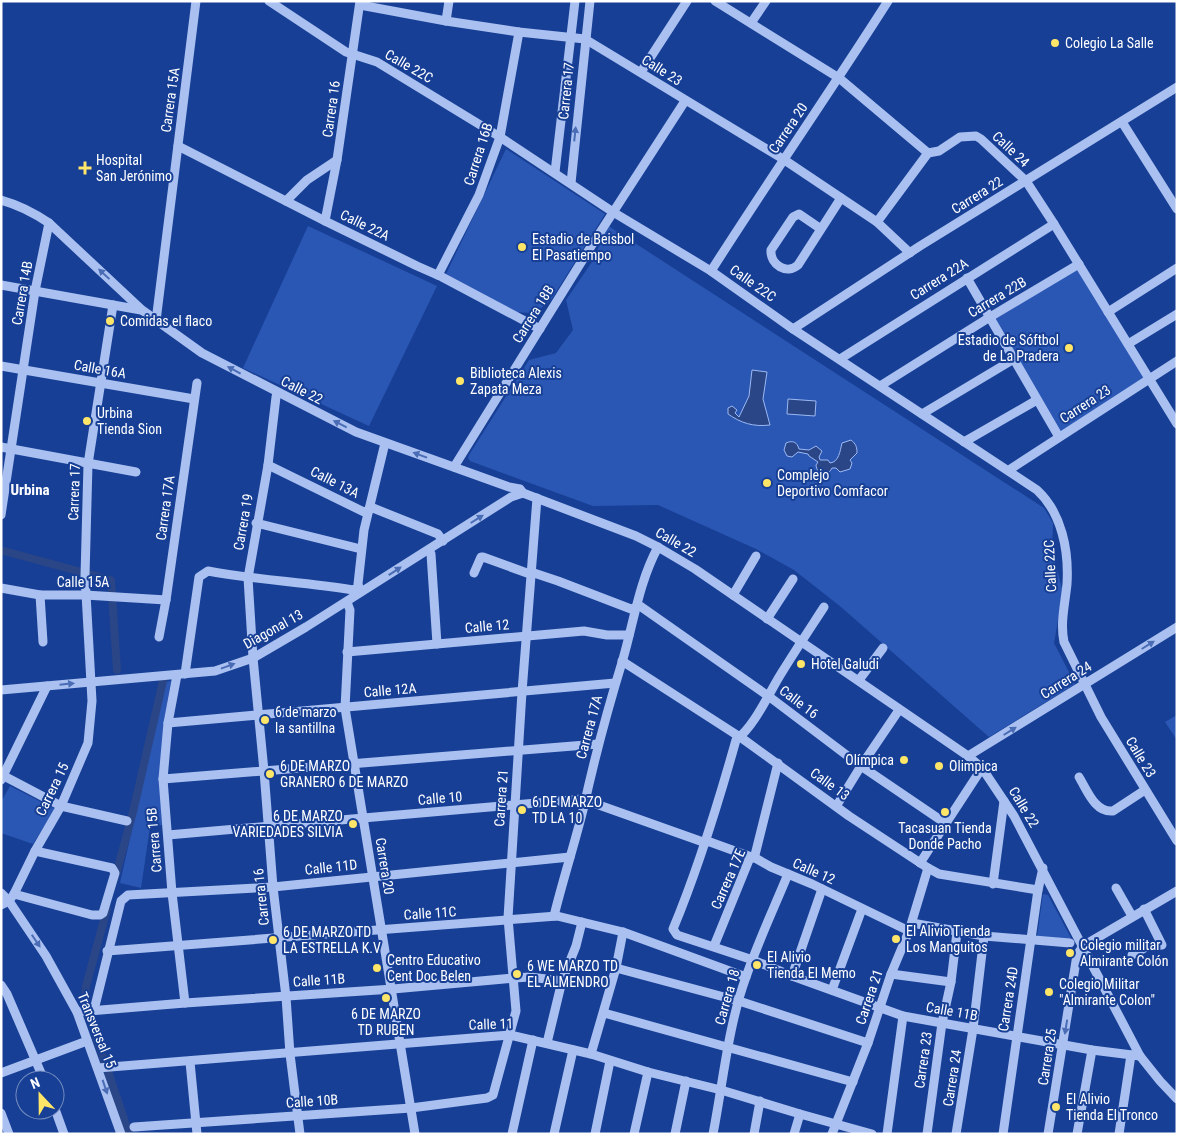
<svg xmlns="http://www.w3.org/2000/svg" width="1178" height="1135" viewBox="0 0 1178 1135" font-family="'Roboto Condensed',sans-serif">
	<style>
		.green { fill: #2b57b4 }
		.water { fill: #2a4687; stroke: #9cb9f3 }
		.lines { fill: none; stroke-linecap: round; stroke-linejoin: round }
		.canal { stroke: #2a4687; stroke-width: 8 }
		.minor { stroke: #a9c0f1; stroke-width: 9 }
		.oneway { fill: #4a6cb5 }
		.poi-dot { fill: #ffe669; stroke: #173f95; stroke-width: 2 }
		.labels { text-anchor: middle; stroke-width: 4; stroke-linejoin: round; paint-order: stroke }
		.poi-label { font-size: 14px; fill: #fff; stroke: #173f95; text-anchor: start }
		.street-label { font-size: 14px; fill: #fff; stroke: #173f95 }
		.neighbourhood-label { font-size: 15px; font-weight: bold; fill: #fff; stroke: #173f95 }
	</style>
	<rect width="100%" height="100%" fill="#173f95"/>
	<g class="green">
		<path d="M506,149L605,214L551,300L541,308L530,313L516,312L446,274Z"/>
		<path d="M607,225L1044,508L1053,523L1052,551L1063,592L1054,643L1075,684L989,737L841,607L794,570L756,549L658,505L593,506L470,461L468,458L469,455L529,360L556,353L573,330L566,300L594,259Z"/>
		<path d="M308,226L437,286L369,426L243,368Z"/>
		<path d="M1079,264L1149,379L1059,437L990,317Z"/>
		<path d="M171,681L164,722L160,780L162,825L150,827L141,888L120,883L165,682Z"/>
		<path d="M1177,715V740L1165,722Z"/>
		<path d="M10,786L55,809L33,844L1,833V802Z"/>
		<path d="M1043,894L1048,895L1071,938L1068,941L1037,937Z"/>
	</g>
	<g class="water">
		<path d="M752,370L767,372L763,399L770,425C753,427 741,423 728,414V408L732,406L737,410L735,413L739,417L749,396Z"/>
		<path d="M788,399L816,401L815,416L787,414Z"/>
		<path d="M851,440C856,444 857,447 857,453L850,460L852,463L850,469L840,472L836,468H832C827,478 817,475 816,465L818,462L809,456L808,454L798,452L792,457L787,456L784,450L786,443C793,440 797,442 799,449L809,450L816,446L822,451L819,457L820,460H828L830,463C839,462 840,451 842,443Z"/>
	</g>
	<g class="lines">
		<g class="canal">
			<path d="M4,551L111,580L117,670"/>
			<path d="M115,878L133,812L163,681"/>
			<path d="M107,909L86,986L85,1003L129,1134"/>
		</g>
		<g class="minor">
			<path d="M269,1L346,52L377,62L500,137L613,212L711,271L793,329L1037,490C1062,513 1069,551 1067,584C1065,604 1060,623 1064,642L1101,717L1177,841"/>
			<path d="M715,1L839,78L928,153L939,151L960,137L976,136L981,139L1026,181L1054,224L1177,424"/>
			<path d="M360,5L446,21L519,32L585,39L783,159L877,222L910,253"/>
			<path d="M446,21L449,1"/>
			<path d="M751,23L766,1"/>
			<path d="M641,72L687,1"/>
			<path d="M1122,122L1177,209"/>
			<path d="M178,146L325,221L417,266L442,277L540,329"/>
			<path d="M555,172L575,1"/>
			<path d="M571,183L590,1"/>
			<path d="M1,200C19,205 33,212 49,223L142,310L202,353L356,432L509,487L520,489L523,493L636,536L658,547L695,569L968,756L982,768L1014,816L1140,1056L1160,1081L1177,1099"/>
			<path d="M286,201L307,180L337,160"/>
			<path d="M325,221L337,160L360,1"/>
			<path d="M877,222L928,153"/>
			<path d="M821,229L799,214L793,217L771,250C770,265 787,275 798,265L841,198"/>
			<path d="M711,271C769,180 830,92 888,1"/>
			<path d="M438,275L479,195L500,137L519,32"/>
			<path d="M967,278L1059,437"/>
			<path d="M1,285L141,310"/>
			<path d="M1108,312L1177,268"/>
			<path d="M156,321L196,1"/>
			<path d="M793,329L920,246L1177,87"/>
			<path d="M1128,344L1177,314"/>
			<path d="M840,359L1054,224"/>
			<path d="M1,366L194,399"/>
			<path d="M880,386L990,317L1079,264"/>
			<path d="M277,393L276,397L268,465L248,578L253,658L264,771L273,887L286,997L290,1054L300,1134"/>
			<path d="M922,414L1014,359"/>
			<path d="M964,442L1037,400"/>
			<path d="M1,447L136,472"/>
			<path d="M268,465L364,512L373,508L438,534L443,541"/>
			<path d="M454,467L590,248L685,101"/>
			<path d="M1009,470L1177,361"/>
			<path d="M1,515L35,291L49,223"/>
			<path d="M256,523L361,549"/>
			<path d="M429,550L431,554L437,644"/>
			<path d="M474,573L481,557H483L527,573H534L558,581L631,609L640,606L771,698L861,766L945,823"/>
			<path d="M1,588L40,595H85L166,600"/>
			<path d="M360,591L358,584L364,530L385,443"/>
			<path d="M40,595L43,642"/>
			<path d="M733,595L756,556"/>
			<path d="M347,602L350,610L345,708L415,1134"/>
			<path d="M824,607C811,627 797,648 784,669C770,690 756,725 736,740C718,804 699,867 673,929L677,935L753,960L792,976L903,1016L1092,1050L1140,1056"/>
			<path d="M767,619L793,579"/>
			<path d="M159,637L166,600L197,383"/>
			<path d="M347,652L584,631L607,635H629"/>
			<path d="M622,661L743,739L849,816L928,868L939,874L1038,890"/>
			<path d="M185,674L199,577L208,571C256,580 304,582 353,590L358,588"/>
			<path d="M177,675L168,723L163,779L172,893L185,1003"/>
			<path d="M859,680L883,648"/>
			<path d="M1,690L215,671L253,658L306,627L511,497L523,493"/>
			<path d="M168,723L615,683"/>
			<path d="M968,756L1177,627"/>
			<path d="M4,776L61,806L127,821"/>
			<path d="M1079,777C1087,790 1095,813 1113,811L1145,790"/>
			<path d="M163,779L598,744"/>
			<path d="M1,780L47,686"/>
			<path d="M837,805L861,766L899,710"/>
			<path d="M168,835L582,799L703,842H710L757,859L771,867L812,884L909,931"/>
			<path d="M920,863L982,768"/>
			<path d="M993,884L1004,801"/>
			<path d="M1116,888L1132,916"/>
			<path d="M1,893L9,901L46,956L77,1012L121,1134"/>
			<path d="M14,894L92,915H100L103,913L115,873L112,868L35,851"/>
			<path d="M1,905L9,901L14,894L35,851L61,806L88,743L92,701L85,576L88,464L113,305"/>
			<path d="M554,916C563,879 575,843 584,806C595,756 608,708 623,659C634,621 639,582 658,547"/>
			<path d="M912,923L984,936L1070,943"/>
			<path d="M714,946L749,860L755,855L778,763"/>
			<path d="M107,951L557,916L623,932L746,977"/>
			<path d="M1132,955L1146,947L1162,945L1144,909"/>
			<path d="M616,968L739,1001L868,1043"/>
			<path d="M891,974L951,982"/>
			<path d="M792,976L822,889"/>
			<path d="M1,985L7,994L44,1080"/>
			<path d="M832,990L862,909"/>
			<path d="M94,1010L121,901L128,895L273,887L570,857"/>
			<path d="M77,1012L185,1003L393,989L514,978L530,977L562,981"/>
			<path d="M604,1013L853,1082"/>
			<path d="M547,1043L562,981L576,946L582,922"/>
			<path d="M591,1054L616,968L623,932"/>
			<path d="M190,1062L197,1134"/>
			<path d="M98,1068L510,1035L591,1054L648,1072L721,1090L800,1114L872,1134"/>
			<path d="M1,1073L87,1041"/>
			<path d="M55,1109L64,1134"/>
			<path d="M1,1113L9,1134"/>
			<path d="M134,1127L411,1108L487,1098L493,1095L516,1011L508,918L522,692L537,498"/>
			<path d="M512,1134L533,1040"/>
			<path d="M554,1134L573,1050"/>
			<path d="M595,1134L610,1061"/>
			<path d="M634,1134L648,1072"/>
			<path d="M675,1134L686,1081"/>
			<path d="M713,1134C723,1083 728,1026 746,977C758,942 774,908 788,874"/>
			<path d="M754,1134L760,1101"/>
			<path d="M794,1134L800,1114"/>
			<path d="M832,1134L868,1043L891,974L909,931L928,868"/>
			<path d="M887,1134L903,1016"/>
			<path d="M927,1134L942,1023L951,982L957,932"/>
			<path d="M956,1134L973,1029L984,936"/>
			<path d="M1003,1134L1038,890L1043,868"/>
			<path d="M1048,1134L1077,955L1083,946L1177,891"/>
			<path d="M1077,1134L1092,1050"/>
			<path d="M1119,1134L1131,1055"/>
		</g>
	</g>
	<defs><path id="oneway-solid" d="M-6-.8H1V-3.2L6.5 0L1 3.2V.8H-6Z" transform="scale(1.25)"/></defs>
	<g class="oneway">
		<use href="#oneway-solid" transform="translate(575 134) rotate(-84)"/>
		<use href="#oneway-solid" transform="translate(104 274) rotate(-137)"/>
		<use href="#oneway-solid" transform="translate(234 370) rotate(-152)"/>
		<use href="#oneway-solid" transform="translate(340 424) rotate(-153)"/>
		<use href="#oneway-solid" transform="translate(420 455) rotate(-160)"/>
		<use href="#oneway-solid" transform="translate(477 519) rotate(-32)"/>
		<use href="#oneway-solid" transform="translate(395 571) rotate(-33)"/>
		<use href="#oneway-solid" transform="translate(1148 645) rotate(-32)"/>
		<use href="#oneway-solid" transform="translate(228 666) rotate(-20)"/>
		<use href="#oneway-solid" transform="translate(67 684) rotate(-6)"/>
		<use href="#oneway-solid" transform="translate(1010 731) rotate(-32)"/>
		<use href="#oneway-solid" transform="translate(36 941) rotate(56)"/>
		<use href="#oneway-solid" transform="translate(1066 1027) rotate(99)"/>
		<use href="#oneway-solid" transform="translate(105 1087) rotate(71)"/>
	</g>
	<g class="poi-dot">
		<circle cx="1055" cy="43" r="5"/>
		<path d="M82.5 160.5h5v5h5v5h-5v5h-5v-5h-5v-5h5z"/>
		<circle cx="522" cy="247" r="5"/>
		<circle cx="110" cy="321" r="5"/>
		<circle cx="1069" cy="348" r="5"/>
		<circle cx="460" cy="381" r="5"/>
		<circle cx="87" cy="421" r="5"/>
		<circle cx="767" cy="483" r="5"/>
		<circle cx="801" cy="664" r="5"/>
		<circle cx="265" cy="720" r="5"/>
		<circle cx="904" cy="760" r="5"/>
		<circle cx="939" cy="766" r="5"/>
		<circle cx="270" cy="774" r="5"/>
		<circle cx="522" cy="810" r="5"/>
		<circle cx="945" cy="812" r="5"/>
		<circle cx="353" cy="824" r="5"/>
		<circle cx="896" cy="939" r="5"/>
		<circle cx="273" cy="940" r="5"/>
		<circle cx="1070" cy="953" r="5"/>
		<circle cx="757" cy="965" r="5"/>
		<circle cx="377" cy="968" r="5"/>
		<circle cx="517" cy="974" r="5"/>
		<circle cx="1049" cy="992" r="5"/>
		<circle cx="386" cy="998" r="5"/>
		<circle cx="1056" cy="1107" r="5"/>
	</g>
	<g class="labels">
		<g class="poi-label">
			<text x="1065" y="48">Colegio La Salle</text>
			<text x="96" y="165">Hospital<tspan x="96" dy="16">San Jerónimo</tspan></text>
			<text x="532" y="244">Estadio de Beisbol<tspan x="532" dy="16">El Pasatiempo</tspan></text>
			<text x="120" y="326">Comidas el flaco</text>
			<text x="1059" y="345" text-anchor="end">Estadio de Sóftbol<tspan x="1059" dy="16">de La Pradera</tspan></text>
			<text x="470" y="378">Biblioteca Alexis<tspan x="470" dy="16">Zapata Meza</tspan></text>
			<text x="97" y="418">Urbina<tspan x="97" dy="16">Tienda Sion</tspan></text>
			<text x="777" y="480">Complejo<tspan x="777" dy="16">Deportivo Comfacor</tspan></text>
			<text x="811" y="669">Hotel Galudi</text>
			<text x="275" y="717">6 de marzo<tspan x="275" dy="16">la santillna</tspan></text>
			<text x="894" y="765" text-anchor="end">Olímpica</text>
			<text x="280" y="771">6 DE MARZO<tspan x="280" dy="16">GRANERO 6 DE MARZO</tspan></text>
			<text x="949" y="771">Olimpica</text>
			<text x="532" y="807">6 DE MARZO<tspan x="532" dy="16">TD LA 10</tspan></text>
			<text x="343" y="821" text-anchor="end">6 DE MARZO<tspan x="343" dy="16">VARIEDADES SILVIA</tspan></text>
			<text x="945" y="833" text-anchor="middle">Tacasuan Tienda<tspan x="945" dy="16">Donde Pacho</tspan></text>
			<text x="906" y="936">El Alivio Tienda<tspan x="906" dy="16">Los Manguitos</tspan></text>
			<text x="283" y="937">6 DE MARZO TD<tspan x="283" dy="16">LA ESTRELLA K.V</tspan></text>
			<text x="1080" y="950">Colegio militar<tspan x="1080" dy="16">Almirante Colón</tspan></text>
			<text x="767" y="962">El Alivio<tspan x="767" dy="16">Tienda El Memo</tspan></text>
			<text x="387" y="965">Centro Educativo<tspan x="387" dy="16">Cent Doc Belen</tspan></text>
			<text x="527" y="971">6 WE MARZO TD<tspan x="527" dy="16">EL ALMENDRO</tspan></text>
			<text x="1059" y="989">Colegio Militar<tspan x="1059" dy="16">"Almirante Colon"</tspan></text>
			<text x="386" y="1019" text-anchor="middle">6 DE MARZO<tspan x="386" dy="16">TD RUBEN</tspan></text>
			<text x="1066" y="1104">El Alivio<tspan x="1066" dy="16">Tienda El Tronco</tspan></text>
		</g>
		<g class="street-label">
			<text transform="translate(409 66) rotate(30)" y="5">Calle 22C</text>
			<text transform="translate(662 70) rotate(32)" y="5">Calle 23</text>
			<text transform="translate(566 91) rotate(-84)" y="5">Carrera 17</text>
			<text transform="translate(170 100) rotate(-82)" y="5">Carrera 15A</text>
			<text transform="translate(331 109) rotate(-82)" y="5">Carrera 16</text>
			<text transform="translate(788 128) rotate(-56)" y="5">Carrera 20</text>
			<text transform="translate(1011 149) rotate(43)" y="5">Calle 24</text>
			<text transform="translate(478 154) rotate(-72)" y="5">Carrera 16B</text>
			<text transform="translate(977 195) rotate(-32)" y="5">Carrera 22</text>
			<text transform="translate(365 225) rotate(26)" y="5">Calle 22A</text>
			<text transform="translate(939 279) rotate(-32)" y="5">Carrera 22A</text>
			<text transform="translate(753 283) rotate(35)" y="5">Calle 22C</text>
			<text transform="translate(22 293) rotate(-80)" y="5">Carrera 14B</text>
			<text transform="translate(997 297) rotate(-31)" y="5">Carrera 22B</text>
			<text transform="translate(533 314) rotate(-58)" y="5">Carrera 18B</text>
			<text transform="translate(100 369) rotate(10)" y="5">Calle 16A</text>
			<text transform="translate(302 390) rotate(27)" y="5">Calle 22</text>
			<text transform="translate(1085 404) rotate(-33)" y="5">Carrera 23</text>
			<text transform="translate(335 482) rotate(27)" y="5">Calle 13A</text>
			<text transform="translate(74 492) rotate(-88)" y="5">Carrera 17</text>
			<text transform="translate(165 508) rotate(-82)" y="5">Carrera 17A</text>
			<text transform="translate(243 522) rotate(-80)" y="5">Carrera 19</text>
			<text transform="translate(676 542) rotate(30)" y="5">Calle 22</text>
			<text transform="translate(1050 566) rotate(-93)" y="5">Calle 22C</text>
			<text x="83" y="587">Calle 15A</text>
			<text transform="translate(487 626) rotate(-5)" y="5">Calle 12</text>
			<text transform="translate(273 629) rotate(-29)" y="5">Diagonal 13</text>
			<text transform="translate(1066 680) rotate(-32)" y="5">Carrera 24</text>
			<text transform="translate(390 690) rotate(-5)" y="5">Calle 12A</text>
			<text transform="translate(799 702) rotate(37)" y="5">Calle 16</text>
			<text transform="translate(589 727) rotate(-75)" y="5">Carrera 17A</text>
			<text transform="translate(1141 757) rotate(59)" y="5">Calle 23</text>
			<text transform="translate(830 784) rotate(36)" y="5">Calle 13</text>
			<text transform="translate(52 789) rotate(-64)" y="5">Carrera 15</text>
			<text transform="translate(440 798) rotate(-5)" y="5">Calle 10</text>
			<text transform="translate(501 798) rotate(-86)" y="5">Carrera 21</text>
			<text transform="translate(1024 807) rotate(59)" y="5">Calle 22</text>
			<text transform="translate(154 840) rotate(-95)" y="5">Carrera 15B</text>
			<text transform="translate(385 866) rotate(81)" y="5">Carrera 20</text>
			<text transform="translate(331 867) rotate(-6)" y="5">Calle 11D</text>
			<text transform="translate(814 871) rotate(24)" y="5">Calle 12</text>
			<text transform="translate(728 879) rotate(-66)" y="5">Carrera 17E</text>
			<text transform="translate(261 897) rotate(-96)" y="5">Carrera 16</text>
			<text transform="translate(430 913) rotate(-4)" y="5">Calle 11C</text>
			<text transform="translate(319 980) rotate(-4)" y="5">Calle 11B</text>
			<text transform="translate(727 997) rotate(-74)" y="5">Carrera 18</text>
			<text transform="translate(869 997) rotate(-71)" y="5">Carrera 21</text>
			<text transform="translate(1008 999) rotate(-81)" y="5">Carrera 24D</text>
			<text transform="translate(952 1011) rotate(10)" y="5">Calle 11B</text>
			<text transform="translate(491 1024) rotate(-2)" y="5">Calle 11</text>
			<text transform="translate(97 1030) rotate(68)" y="5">Transversal 15</text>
			<text transform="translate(1047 1057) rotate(-81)" y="5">Carrera 25</text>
			<text transform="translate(923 1060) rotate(-82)" y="5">Carrera 23</text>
			<text transform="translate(952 1078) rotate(-81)" y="5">Carrera 24</text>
			<text transform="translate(312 1101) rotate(-4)" y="5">Calle 10B</text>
		</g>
		<g class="neighbourhood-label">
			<text x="30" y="495">Urbina</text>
		</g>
	</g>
	<rect width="1178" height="1135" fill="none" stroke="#ffffff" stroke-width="5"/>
	<g transform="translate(40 1095) rotate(338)"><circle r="24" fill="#173f95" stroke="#748cbf"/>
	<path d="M0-4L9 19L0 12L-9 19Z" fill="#ffe669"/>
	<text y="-8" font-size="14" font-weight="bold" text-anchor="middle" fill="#ffffff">N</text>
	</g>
</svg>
